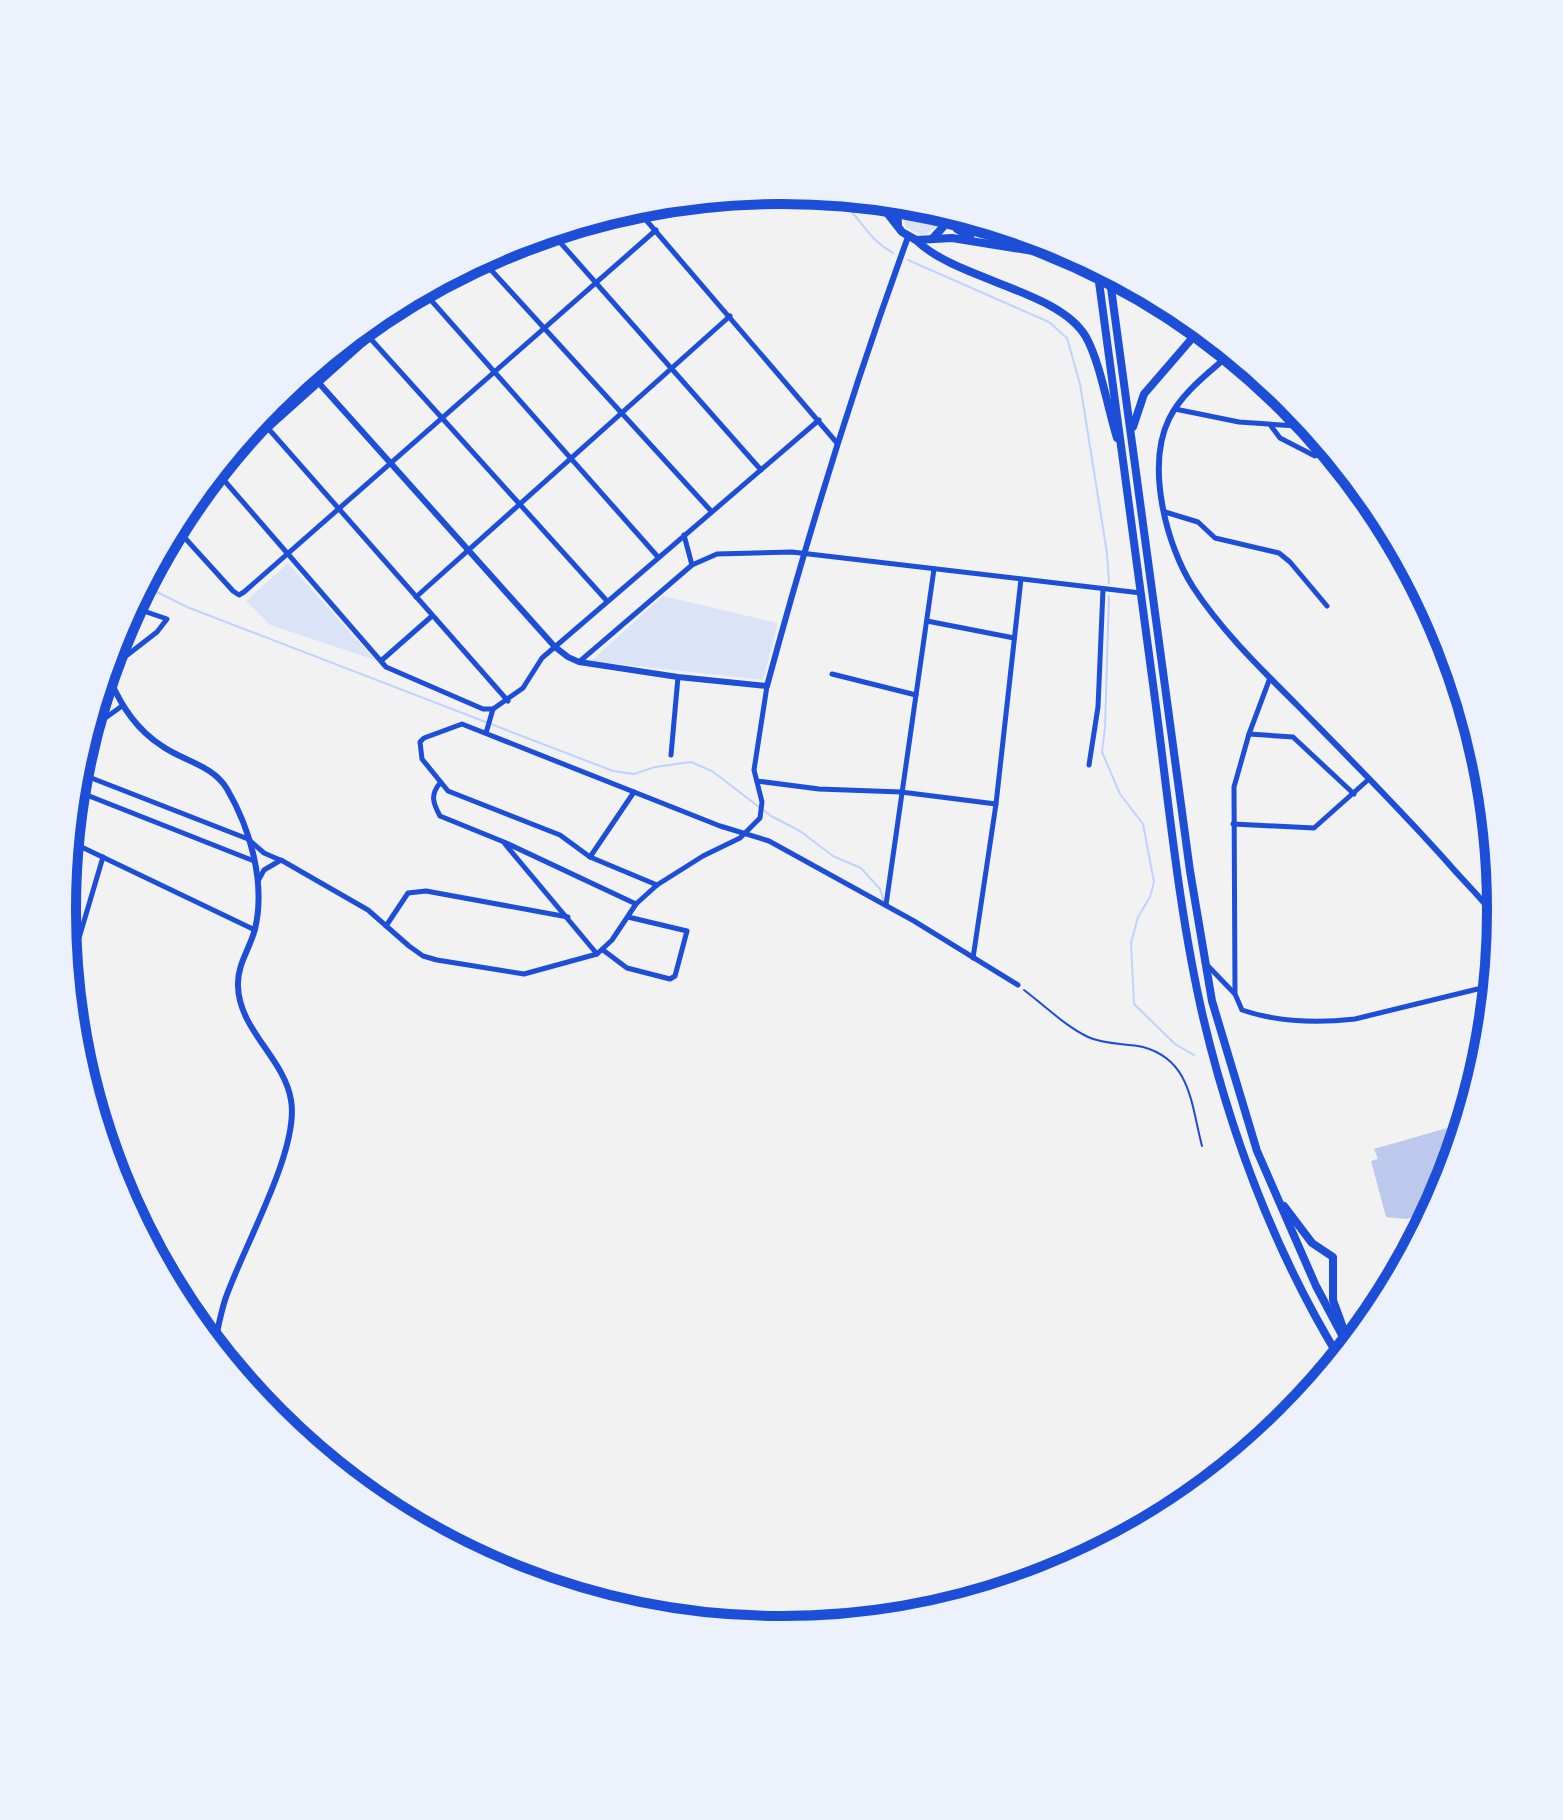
<svg xmlns="http://www.w3.org/2000/svg" width="1563" height="1820" viewBox="0 0 1563 1820" font-family="Overpass,sans-serif">
	<style>
		.green { fill: #dbe4f7 }
		.lines { fill: none; stroke-linecap: round; stroke-linejoin: round }
		.stream { stroke: #bfd3fe; stroke-width: 2 }
		.building { fill: #bdc9ec }
		.path { stroke: #1d4ed8; stroke-width: 2 }
		.minor { stroke: #1d4ed8; stroke-width: 5 }
		.tertiary { stroke: #1d4ed8; stroke-width: 6 }
		.secondary { stroke: #1d4ed8; stroke-width: 7 }
		.primary { stroke: #1d4ed8; stroke-width: 8 }
		.trunk { stroke: #1d4ed8; stroke-width: 8 }
		.rim { fill: none; stroke: #1d4ed8; stroke-width: 10 }
	</style>
	<rect width="100%" height="100%" fill="#f2f2f2"/>
	<g class="green">
		<path d="M909,203L938,209C942,222 935,231 922,235L906,228L903,216Z"/>
		<path d="M288,563L375,660L270,625L246,601Z"/>
		<path d="M663,596L778,623L763,680L591,661Z"/>
	</g>
	<g class="lines">
		<g class="stream">
			<path d="M829,195C862,212 862,236 893,253"/>
			<path d="M908,260L1049,322L1067,338L1080,384L1107,553L1109,583"/>
			<path d="M143,585L187,607L613,771L634,774L655,767L691,762L712,771L771,816L800,831L833,856L861,868L880,889L884,901"/>
			<path d="M1109,596L1105,728L1102,752L1120,794L1143,824L1154,882L1150,897L1138,917L1131,943L1134,1004L1175,1044L1194,1055"/>
		</g>
	</g>
	<path class="building" d="M1465,1123L1446,1186L1432,1212L1406,1219L1386,1217L1371,1161L1378,1159L1374,1149Z"/>
	<g class="lines">
		<path class="path" d="M1024,990C1044,1005 1065,1026 1088,1037C1105,1045 1125,1043 1143,1047C1191,1060 1191,1104 1202,1146"/>
		<g class="minor">
			<path d="M634,206L837,443"/>
			<path d="M551,232L761,470"/>
			<path d="M481,259L711,511"/>
			<path d="M422,290L658,557"/>
			<path d="M369,337L607,601"/>
			<path d="M1175,409L1239,422L1311,427"/>
			<path d="M259,418L508,701"/>
			<path d="M1271,426L1280,438L1315,456L1321,454L1322,440"/>
			<path d="M216,471L386,667L483,709H493"/>
			<path d="M1165,512L1198,522L1215,538L1279,553L1290,562L1327,606"/>
			<path d="M175,527L233,591L239,595L244,592L656,230"/>
			<path d="M684,535L692,565"/>
			<path d="M416,597L730,316"/>
			<path d="M927,621L1014,638"/>
			<path d="M382,660L432,616"/>
			<path d="M579,662L692,565L717,554L792,552L1141,593"/>
			<path d="M117,663L157,632L167,619L132,607"/>
			<path d="M832,674L916,695"/>
			<path d="M1270,678L1249,734L1234,787L1235,994L1242,1010C1277,1022 1319,1023 1355,1019L1494,985"/>
			<path d="M87,731L122,706"/>
			<path d="M486,733L493,709L523,688L542,658L819,420"/>
			<path d="M1249,734L1293,737L1354,794"/>
			<path d="M671,755L678,677"/>
			<path d="M1089,765L1098,707L1103,589"/>
			<path d="M76,772L248,839L264,853L280,860"/>
			<path d="M757,781L819,789L901,792L996,804"/>
			<path d="M440,783C430,795 433,803 440,816L504,842L636,904"/>
			<path d="M74,790L254,861"/>
			<path d="M1233,824L1314,828L1369,779"/>
			<path d="M69,841L255,930"/>
			<path d="M505,844L597,954"/>
			<path d="M590,857L634,792"/>
			<path d="M258,881L264,870L281,860L368,910L409,946L423,956L437,960L524,974L597,954L612,940L636,904L657,885L703,856L740,838L760,818L762,802L754,770L767,686"/>
			<path d="M657,885L590,857L560,835L448,791L422,759L420,742L424,738L462,724L720,826L769,841L914,921L1018,985"/>
			<path d="M886,905L934,569"/>
			<path d="M386,926L408,893L426,891L568,917"/>
			<path d="M603,950L627,968L670,979L675,976L687,931L628,917"/>
			<path d="M973,958L996,804L1021,579"/>
			<path d="M1208,966L1234,993"/>
			<path d="M68,975L103,857"/>
		</g>
		<g class="tertiary">
			<path d="M1231,353C1210,372 1182,392 1169,419C1146,466 1166,545 1193,587C1221,630 1261,669 1297,705C1348,757 1400,809 1448,863C1465,883 1485,901 1500,923"/>
			<path d="M318,382L555,647L568,657L579,662L678,677L767,686C808,534 854,385 908,237"/>
			<path d="M109,660L117,663L110,680"/>
			<path d="M110,680C122,707 137,730 162,746C183,761 213,765 227,789C250,828 266,883 255,929C250,949 237,964 238,986C239,1030 284,1058 291,1100C300,1150 242,1249 225,1300C220,1316 217,1332 214,1348"/>
		</g>
		<g class="secondary">
			<path d="M258,419L336,349"/>
			<path d="M201,488L421,291"/>
		</g>
		<g class="primary">
			<path d="M877,200L902,232L916,240L952,238L1083,259"/>
			<path d="M946,212L957,229L970,237"/>
			<path d="M898,224L897,209L901,202"/>
			<path d="M933,238L943,227L946,213"/>
		</g>
		<g class="trunk">
			<path d="M916,240C956,280 1059,290 1086,337C1100,362 1108,409 1117,438"/>
			<path d="M1097,267C1116,411 1135,555 1155,699C1169,805 1179,913 1203,1017C1231,1135 1276,1254 1340,1359"/>
			<path d="M1109,273L1190,871L1212,1001L1257,1151L1316,1286L1349,1348"/>
			<path d="M1133,427L1144,394L1201,328"/>
			<path d="M1284,1206L1312,1243L1333,1257V1300L1345,1333"/>
		</g>
	</g>
	<path d="M0 0H1563V1820H0ZM781 204H782A705 705 0 0 1 1487 909V911A705 705 0 0 1 782 1616H781A705 705 0 0 1 76 911V909A705 705 0 0 1 781 204Z" fill="#edf1fc" fill-rule="evenodd"/>
	<path class="rim" d="M781 204H782A705 705 0 0 1 1487 909V911A705 705 0 0 1 782 1616H781A705 705 0 0 1 76 911V909A705 705 0 0 1 781 204Z"/>
</svg>
